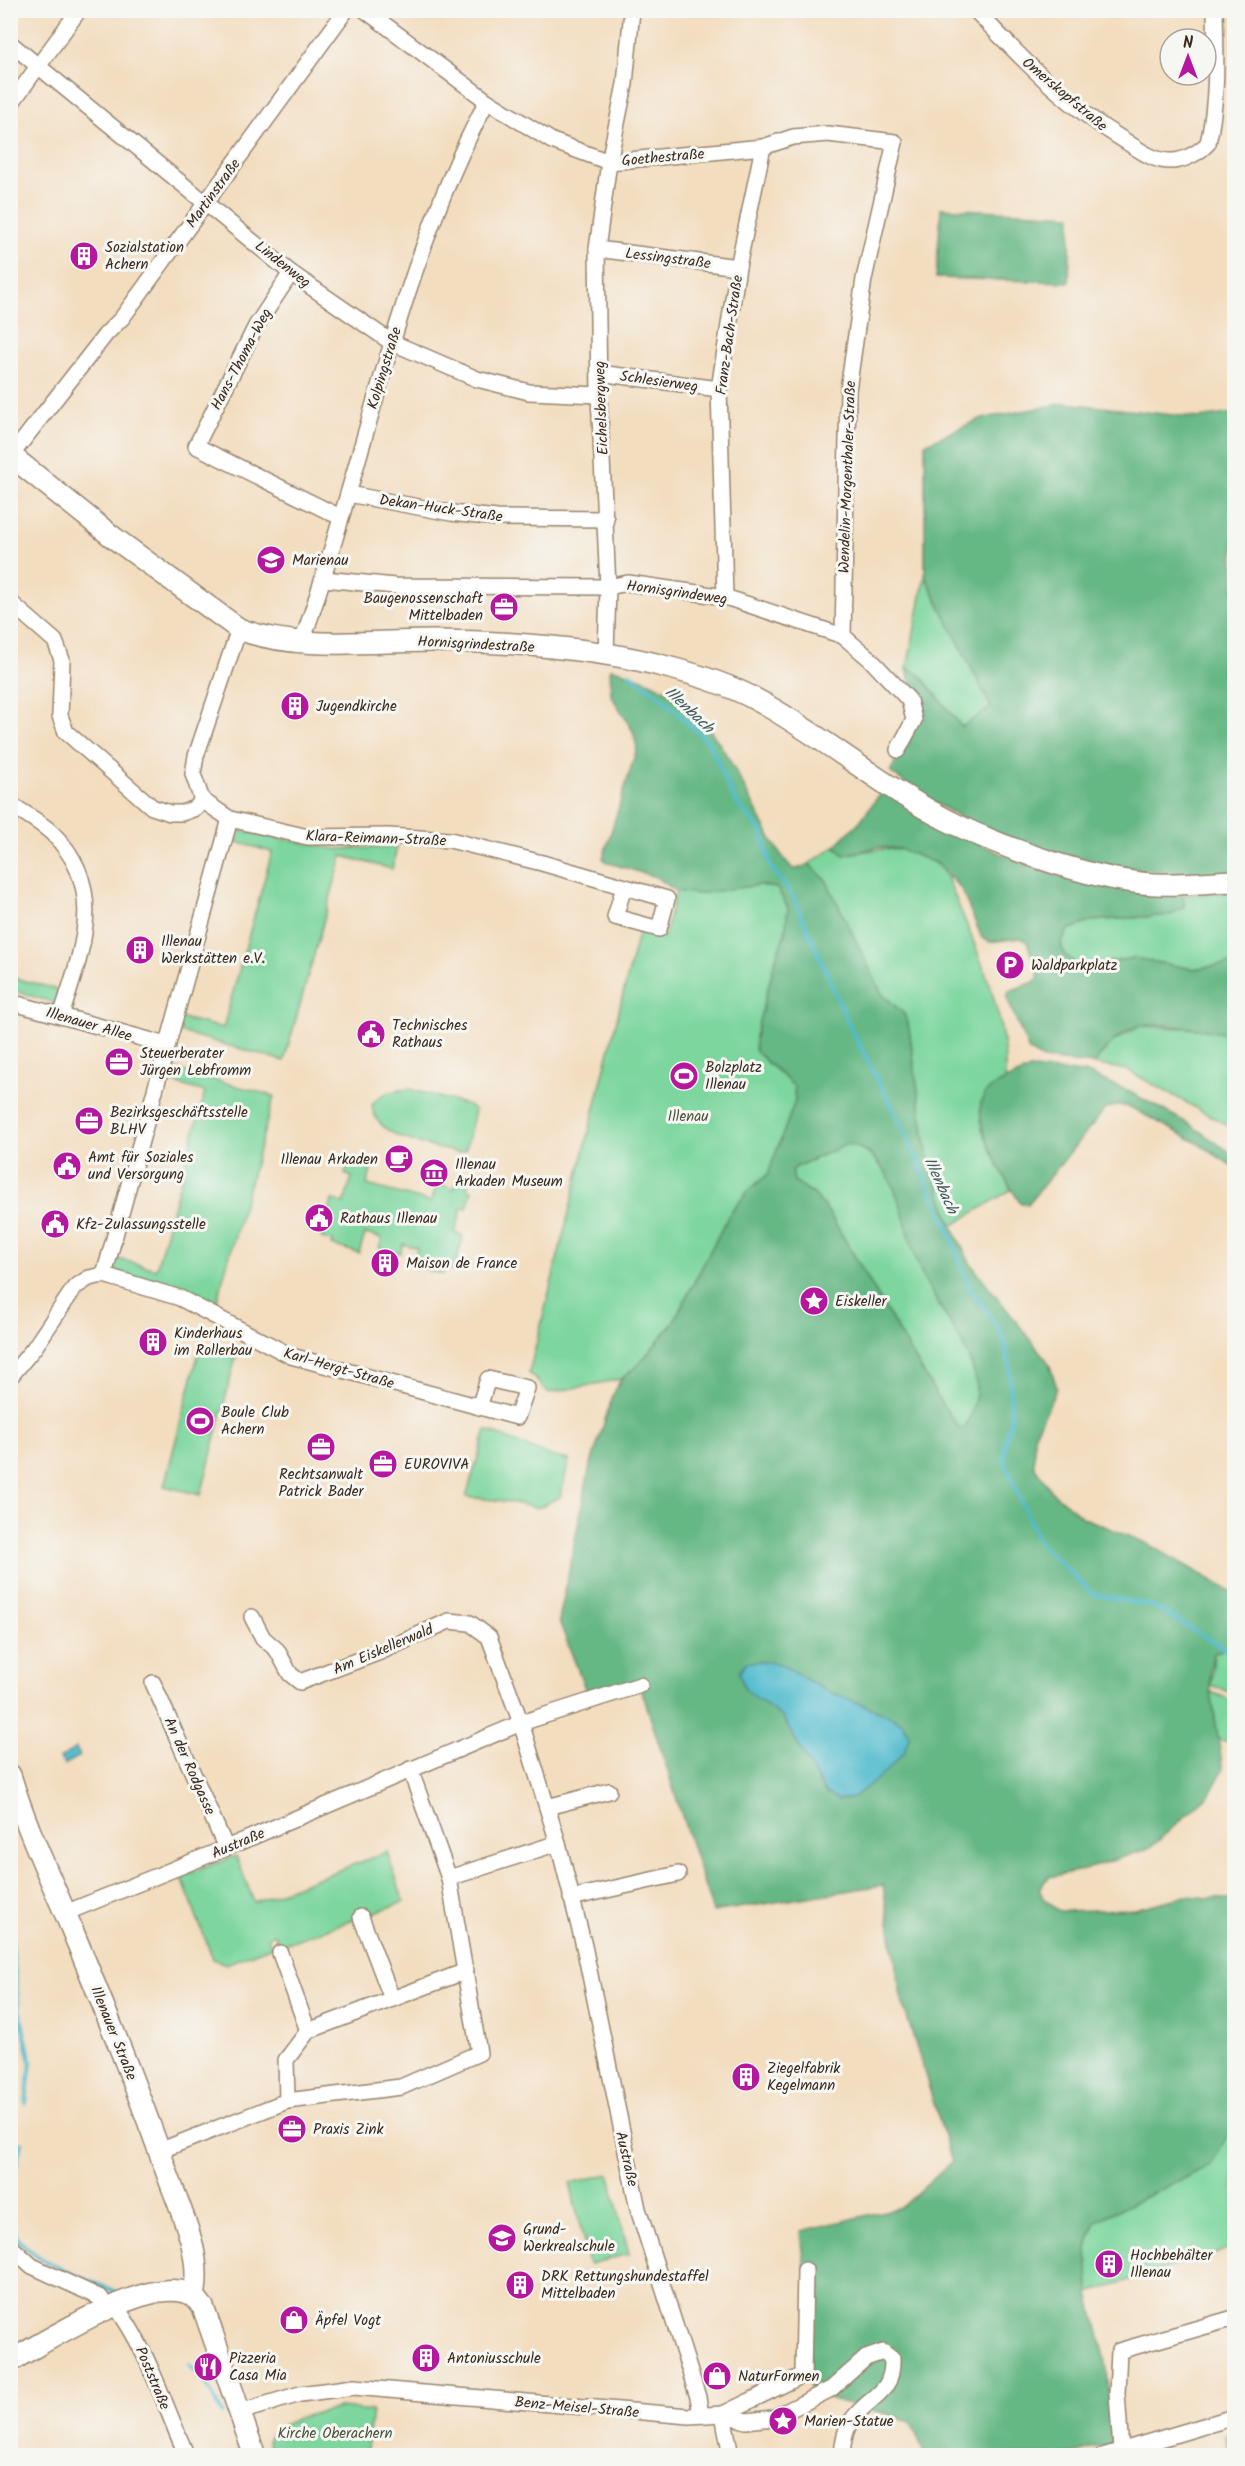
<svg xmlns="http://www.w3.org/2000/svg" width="1245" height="2466" viewBox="0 0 1245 2466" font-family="Kalam,sans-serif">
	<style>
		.green { fill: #7cd69d; stroke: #5c805e; stroke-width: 1.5 }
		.forest { fill: #65b784; stroke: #507051; stroke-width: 1.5; fill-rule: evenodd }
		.water { fill: #50bbcd; stroke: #467276; stroke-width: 1.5 }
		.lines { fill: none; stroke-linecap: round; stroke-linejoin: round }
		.stream { stroke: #50bbcd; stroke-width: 4 }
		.street-casing { stroke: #97846e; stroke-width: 18 }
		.secondary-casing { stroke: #97846e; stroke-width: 24 }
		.street { stroke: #fff; stroke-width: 15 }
		.secondary { stroke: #fff; stroke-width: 21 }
		.labels { text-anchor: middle; stroke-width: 6; stroke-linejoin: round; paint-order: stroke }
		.street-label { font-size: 15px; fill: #3b2a1e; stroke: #f6f6f2 }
		.poi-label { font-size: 15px; fill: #3b2a1e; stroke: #f6f6f2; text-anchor: start }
		.park-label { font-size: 15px; fill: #4b553e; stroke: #f6f6f2 }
		.water-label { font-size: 16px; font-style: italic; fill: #425d5b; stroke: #f6f6f2 }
	</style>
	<rect width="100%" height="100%" fill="#f6f6f2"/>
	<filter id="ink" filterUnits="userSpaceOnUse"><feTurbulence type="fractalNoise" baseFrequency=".0167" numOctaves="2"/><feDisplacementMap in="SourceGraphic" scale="12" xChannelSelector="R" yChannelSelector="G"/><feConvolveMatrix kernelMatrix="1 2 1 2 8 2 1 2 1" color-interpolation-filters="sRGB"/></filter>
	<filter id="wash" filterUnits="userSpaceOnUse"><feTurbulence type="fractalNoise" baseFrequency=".008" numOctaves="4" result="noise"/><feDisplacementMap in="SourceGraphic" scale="24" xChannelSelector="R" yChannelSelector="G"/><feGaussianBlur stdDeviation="1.35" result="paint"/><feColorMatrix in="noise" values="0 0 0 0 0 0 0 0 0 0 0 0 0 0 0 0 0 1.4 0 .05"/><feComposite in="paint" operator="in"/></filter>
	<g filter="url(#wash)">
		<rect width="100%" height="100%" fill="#f3ddbf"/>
		<g class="green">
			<path d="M925,576L991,707L962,727L920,675L907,668Z"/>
			<path d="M234,829L335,849L397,847L392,869L342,856L284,1061L177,1031L181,1018L223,1028L272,852L230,840Z"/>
			<path d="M835,846L844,855C881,847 923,842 947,877C973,943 1009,1011 1005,1082L986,1092L982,1129L1011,1190L952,1226L927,1154L909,1029L904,1014L882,994L826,880L809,864Z"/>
			<path d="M759,885L777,888L788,908L785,933L776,958L755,1037L765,1061L794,1086L795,1101L768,1175L748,1191L729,1215L673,1323L639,1364L621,1379L549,1393L529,1373L639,930L664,937L676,891L697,894Z"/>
			<path d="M1234,892V963L1193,969L1134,958L1087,966L1075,963L1064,954L1061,943L1068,930L1092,921L1170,915L1184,907L1183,895Z"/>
			<path d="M10,977L67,992L58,1004L11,990Z"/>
			<path d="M1140,1026L1201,1029L1234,1035V1129L1127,1070L1094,1064L1109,1044Z"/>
			<path d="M167,1067L274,1096L214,1311L118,1275L113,1268L114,1258L156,1269L205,1092L164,1080Z"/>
			<path d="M409,1089L468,1105L475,1110L466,1149L459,1153C430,1145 375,1140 372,1105C382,1091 393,1091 409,1089Z"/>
			<path d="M847,1144C869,1149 882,1165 893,1184C906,1207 909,1242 919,1267C934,1306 969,1340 976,1382C978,1397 972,1413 966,1426L959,1428L941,1403L829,1213L814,1194L794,1181L792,1171L796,1167Z"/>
			<path d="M350,1157L373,1163L367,1185L431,1202L437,1184L454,1189L458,1177L469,1180L467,1189L472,1190L467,1208L462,1207L455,1233L463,1236L454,1271L445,1269L443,1274L413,1266L417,1248L403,1244L400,1253L379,1248L382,1238L365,1234L359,1253L331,1245L332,1241L321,1238L332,1200L344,1203L352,1177L345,1174Z"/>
			<path d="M200,1347L236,1356L201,1495L164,1486Z"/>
			<path d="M486,1430C514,1440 540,1455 569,1460L560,1497L537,1508L504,1501L466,1497Z"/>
			<path d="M1224,1649L1234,1656V1694L1211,1685L1214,1653Z"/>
			<path d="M1211,1692L1234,1701V1742L1218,1740Z"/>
			<path d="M387,1852L404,1902L281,1945L274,1934L268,1938L272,1946L226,1964L213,1959L181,1876L236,1856L254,1902Z"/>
			<path d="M1234,2131V2247L1089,2293L1087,2245L1096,2221L1211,2165L1228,2133Z"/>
			<path d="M609,2174L629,2254L589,2264L570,2183Z"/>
			<path d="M340,2408L372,2411L366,2455H272L267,2441C271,2422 322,2411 340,2408Z"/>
		</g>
		<g class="forest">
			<path d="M941,208L1071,215L1069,282L936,278Z"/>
			<path d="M1066,403L1199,418L1234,413V873L1185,874L1074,862L972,823L929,800L890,772L918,718L907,668L920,675L962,727L991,707L925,576V444L980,419Z"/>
			<path d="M610,668C698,692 715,732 755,808C767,830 776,852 794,870L809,864L826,880L882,994L904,1014L909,1029L927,1154L952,1226L970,1263L1049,1363L1057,1388L1034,1436V1466L1052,1492L1084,1518L1146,1543L1234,1593V1656L1224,1649L1214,1653L1210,1670L1211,1692L1223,1770L1210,1794L1150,1848L1087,1869L1049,1877L1039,1888L1043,1898L1059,1911L1134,1909L1186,1896L1234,1900V2131L1228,2134L1211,2165L1096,2221L1087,2245L1089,2293L1106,2362L1113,2427L1111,2442L1106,2445L1066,2455H925L911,2422L811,2393L809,2378L813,2271L805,2270L801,2231L902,2207L952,2162L901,1997L883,1885L713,1912L640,1685L590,1701L559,1621L589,1470L613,1395L621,1379L639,1364L673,1323L729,1215L748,1191L768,1174L795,1101L794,1086L755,1051V1037L776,958L785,933L788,908L777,888L759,885L697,894L676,891L656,877L606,862L603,858L637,748L633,731L611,695ZM847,1144C861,1147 871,1153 880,1165C903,1194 906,1234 919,1267C934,1306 969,1340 976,1382C978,1397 972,1413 966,1426L959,1428L941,1403L829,1213L814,1194L794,1181L792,1171L796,1167ZM780,1664L824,1690L882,1712L903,1723L909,1737C879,1783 878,1780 826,1794L783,1718L767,1703Z"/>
			<path d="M883,790C948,827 1013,868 1088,883C1119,889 1152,891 1183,895L1184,907L1170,915L1092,921L1068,930L1061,943L1064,954L1075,963L1087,966L1134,958L1193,969L1234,963V1035C1212,1031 1163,1022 1141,1026C1122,1029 1105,1049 1094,1064L1043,1059L1029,1051L1007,998L1009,991L1034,982L1039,977L1027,942L1021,938L990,942L982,938L961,889L938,864L900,849L878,847L844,855L835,846L860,821Z"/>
			<path d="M1030,1069L1087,1073L1128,1091L1189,1124L1234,1155V1167L1196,1142L1130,1107L1118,1105L1106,1108L1028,1204H1021C1006,1181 967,1119 985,1094C993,1083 1017,1076 1030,1069Z"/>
			<path d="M1234,2432V2455H1231L1225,2435Z"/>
		</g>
		<g class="water">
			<path d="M761,1661L780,1664L824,1690L882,1712L903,1723L909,1737L904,1752L887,1771L854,1797L838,1800L826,1794L783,1718L745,1689L739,1672L745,1663Z"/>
			<path d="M76,1748L80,1756L64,1765L60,1758Z"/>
		</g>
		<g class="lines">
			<g class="stream">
				<path d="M629,673L662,698L709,743L735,801L762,832L770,866L792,894L851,1029L901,1124L948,1228L968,1284L1003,1336L1010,1367L1011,1422L1006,1437L1004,1460L1039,1543L1093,1594L1153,1606L1234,1654"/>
				<path d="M10,1925L19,2009L31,2062L26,2103"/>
				<path d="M10,2195L21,2143"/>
				<path d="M10,2201C11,2211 10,2224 15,2234C30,2262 89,2280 117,2292"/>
				<path d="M189,2365L204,2380L222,2413"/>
			</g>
		</g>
	</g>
	<g filter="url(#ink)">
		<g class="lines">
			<g class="street-casing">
				<g id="street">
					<path d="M365,10L487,101L552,141L609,162L763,147L793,137L828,134L895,142L864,279L848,390L843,636"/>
					<path d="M975,10C1022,58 1065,105 1122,139C1137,148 1153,162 1172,161C1184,161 1200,152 1208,143C1218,100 1216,55 1215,10"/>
					<path d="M10,43L291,273L391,342L477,379L529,392L599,395"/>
					<path d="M10,105L79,10"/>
					<path d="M597,249L738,267"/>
					<path d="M291,273L256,326L196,446L340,517"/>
					<path d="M599,373L719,389"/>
					<path d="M10,457L106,334L122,318L346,10"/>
					<path d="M348,494L451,513L497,518L606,519"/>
					<path d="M324,579L395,586L608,587L628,583L725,597L843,636L870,659L909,700L914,720L898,750"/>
					<path d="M725,597L719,389L738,267L763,147"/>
					<path d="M10,602L55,641L62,660L60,716L66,732L152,807L170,813H182L196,808L202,800"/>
					<path d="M239,629L196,756L193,774L202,800L230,819L308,837L388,836L450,840L542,863L667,899L659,929L615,917L624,887"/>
					<path d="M302,642C365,462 397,271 487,101"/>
					<path d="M606,655L608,587L599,395L597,249L609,162L625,84L632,10"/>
					<path d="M10,804C24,813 40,822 52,833C109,888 81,952 61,1016"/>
					<path d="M10,1002L167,1045"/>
					<path d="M104,1275L230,819"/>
					<path d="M10,1377L34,1348L75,1287L89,1278L104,1275L180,1298L291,1356L517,1417L527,1388L488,1379L479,1407"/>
					<path d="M252,1617L263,1638L277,1650L290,1674L300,1682L380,1652L449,1621L470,1623L489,1637L521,1723L558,1843L584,1946L638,2209L698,2397L701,2415"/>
					<path d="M153,1683L226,1848"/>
					<path d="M547,1807L609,1791"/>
					<path d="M449,1878L558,1843"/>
					<path d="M571,1898L678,1874"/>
					<path d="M65,1913L226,1848L521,1723L640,1685"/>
					<path d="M361,1917L392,1999"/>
					<path d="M280,1953L308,2031L286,2060L287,2101L401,2087L479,2053L449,1878L410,1769"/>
					<path d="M308,2031L466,1971"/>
					<path d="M159,2151L287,2101"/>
					<path d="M10,2246L32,2266L101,2298L106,2309"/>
					<path d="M114,2304C148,2349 164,2405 187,2456"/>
					<path d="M240,2412L300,2394L354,2387L689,2416L723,2414L803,2375L805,2270"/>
					<path d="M723,2414L746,2421L773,2418L831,2389L866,2358L883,2352L892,2359C893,2393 873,2394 855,2416C845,2427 843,2441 842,2456"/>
					<path d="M723,2414L731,2456"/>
					<path d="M1121,2451L1117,2393L1119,2351L1234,2318"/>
					<path d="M1103,2456L1234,2417"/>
				</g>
			</g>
			<g class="secondary-casing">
				<g id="secondary">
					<path d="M10,455L114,538L239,629C296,651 372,641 433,641C502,641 597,648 663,666C695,674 728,684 757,700C827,738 887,792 959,826C1009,850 1100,882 1155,884C1181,885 1208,882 1234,881"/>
					<path d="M10,1775C26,1828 50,1877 71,1927C105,2009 138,2090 167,2173C181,2213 203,2254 194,2296"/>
					<path d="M10,2361C46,2342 155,2270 194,2296C197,2299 200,2304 203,2307L255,2456"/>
				</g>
			</g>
			<use href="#street" class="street"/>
			<use href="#secondary" class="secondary"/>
		</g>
	</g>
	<defs>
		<g id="building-disc" transform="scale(1.5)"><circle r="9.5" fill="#b5179e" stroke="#f6f6f2"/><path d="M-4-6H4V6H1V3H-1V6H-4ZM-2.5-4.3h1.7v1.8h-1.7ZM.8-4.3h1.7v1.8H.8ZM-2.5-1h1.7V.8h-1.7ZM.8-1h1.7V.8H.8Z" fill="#fff"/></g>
		<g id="school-disc" transform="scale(1.5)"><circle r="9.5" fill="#b5179e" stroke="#f6f6f2"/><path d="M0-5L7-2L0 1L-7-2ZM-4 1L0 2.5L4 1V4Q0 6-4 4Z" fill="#fff"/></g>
		<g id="office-disc" transform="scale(1.5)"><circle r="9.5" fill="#b5179e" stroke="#f6f6f2"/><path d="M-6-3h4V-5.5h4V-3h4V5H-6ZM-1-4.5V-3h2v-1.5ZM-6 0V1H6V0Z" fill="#fff"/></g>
		<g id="parking-disc" transform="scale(1.5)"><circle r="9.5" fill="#b5179e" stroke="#f6f6f2"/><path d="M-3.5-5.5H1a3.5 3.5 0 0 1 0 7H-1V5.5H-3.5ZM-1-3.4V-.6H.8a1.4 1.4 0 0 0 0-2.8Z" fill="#fff"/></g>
		<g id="civic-disc" transform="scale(1.5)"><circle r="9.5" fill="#b5179e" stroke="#f6f6f2"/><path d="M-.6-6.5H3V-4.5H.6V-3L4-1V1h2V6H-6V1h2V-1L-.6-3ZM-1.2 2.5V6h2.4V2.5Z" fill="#fff"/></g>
		<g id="stadium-disc" transform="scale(1.5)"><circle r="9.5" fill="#b5179e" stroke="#f6f6f2"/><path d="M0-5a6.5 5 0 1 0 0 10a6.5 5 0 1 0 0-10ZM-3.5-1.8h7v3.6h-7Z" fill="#fff"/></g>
		<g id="cafe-disc" transform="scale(1.5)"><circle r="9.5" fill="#b5179e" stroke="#f6f6f2"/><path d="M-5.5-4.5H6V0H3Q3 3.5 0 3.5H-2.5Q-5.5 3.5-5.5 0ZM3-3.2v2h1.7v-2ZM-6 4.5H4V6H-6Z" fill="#fff"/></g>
		<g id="museum-disc" transform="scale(1.5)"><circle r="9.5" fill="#b5179e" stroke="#f6f6f2"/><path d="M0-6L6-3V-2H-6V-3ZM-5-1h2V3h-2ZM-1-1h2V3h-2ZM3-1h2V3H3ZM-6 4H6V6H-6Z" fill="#fff"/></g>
		<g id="sight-disc" transform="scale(1.5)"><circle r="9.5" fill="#b5179e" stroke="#f6f6f2"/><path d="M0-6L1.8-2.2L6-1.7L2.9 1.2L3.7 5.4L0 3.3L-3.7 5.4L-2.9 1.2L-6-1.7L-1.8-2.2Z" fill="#fff"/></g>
		<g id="shop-disc" transform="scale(1.5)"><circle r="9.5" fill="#b5179e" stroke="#f6f6f2"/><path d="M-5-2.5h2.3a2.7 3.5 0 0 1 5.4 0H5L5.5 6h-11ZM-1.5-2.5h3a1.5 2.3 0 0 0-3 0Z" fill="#fff"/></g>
		<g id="restaurant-disc" transform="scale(1.5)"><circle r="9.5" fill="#b5179e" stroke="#f6f6f2"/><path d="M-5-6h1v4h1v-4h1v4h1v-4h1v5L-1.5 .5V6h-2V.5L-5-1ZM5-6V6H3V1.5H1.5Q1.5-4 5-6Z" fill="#fff"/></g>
	</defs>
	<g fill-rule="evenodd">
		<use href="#building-disc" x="84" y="256"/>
		<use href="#school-disc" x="271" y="560"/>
		<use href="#office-disc" x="504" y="607"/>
		<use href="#building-disc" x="295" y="706"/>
		<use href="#building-disc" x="140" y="950"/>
		<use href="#parking-disc" x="1010" y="965"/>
		<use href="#civic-disc" x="371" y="1034"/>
		<use href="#office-disc" x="119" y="1062"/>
		<use href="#stadium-disc" x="684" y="1076"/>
		<use href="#office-disc" x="89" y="1121"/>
		<use href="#cafe-disc" x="399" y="1159"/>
		<use href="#civic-disc" x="67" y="1166"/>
		<use href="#museum-disc" x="434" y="1173"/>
		<use href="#civic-disc" x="319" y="1218"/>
		<use href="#civic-disc" x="55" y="1224"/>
		<use href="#building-disc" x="385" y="1263"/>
		<use href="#sight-disc" x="814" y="1301"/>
		<use href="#building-disc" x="153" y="1342"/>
		<use href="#stadium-disc" x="200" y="1421"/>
		<use href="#office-disc" x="321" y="1447"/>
		<use href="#office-disc" x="383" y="1464"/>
		<use href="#building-disc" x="746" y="2077"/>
		<use href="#office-disc" x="292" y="2129"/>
		<use href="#school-disc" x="502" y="2238"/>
		<use href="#building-disc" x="1109" y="2264"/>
		<use href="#building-disc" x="520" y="2285"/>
		<use href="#shop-disc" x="294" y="2320"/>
		<use href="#building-disc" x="426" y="2358"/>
		<use href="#restaurant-disc" x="208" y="2367"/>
		<use href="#shop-disc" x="717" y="2376"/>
		<use href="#sight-disc" x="783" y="2421"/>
	</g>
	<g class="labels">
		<g class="street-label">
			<text transform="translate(1065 94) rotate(40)" y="5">Omerskopfstraße</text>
			<text transform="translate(663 157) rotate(-5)" y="5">Goethestraße</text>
			<text transform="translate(213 193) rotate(-54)" y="5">Martinstraße</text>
			<text transform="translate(668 258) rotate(7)" y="5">Lessingstraße</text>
			<text transform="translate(283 264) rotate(38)" y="5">Lindenweg</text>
			<text transform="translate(729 335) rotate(-82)" y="5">Franz-Bach-Straße</text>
			<text transform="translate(241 359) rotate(-62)" y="5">Hans-Thoma-Weg</text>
			<text transform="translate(384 368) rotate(-73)" y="5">Kolpingstraße</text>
			<text transform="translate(659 381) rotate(8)" y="5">Schlesierweg</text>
			<text transform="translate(601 408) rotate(-92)" y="5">Eichelsbergweg</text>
			<text transform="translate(847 477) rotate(-88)" y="5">Wendelin-Morgenthaler-Straße</text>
			<text transform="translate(441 508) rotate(8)" y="5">Dekan-Huck-Straße</text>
			<text transform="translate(677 592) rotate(8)" y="5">Hornisgrindeweg</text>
			<text transform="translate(476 644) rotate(3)" y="5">Hornisgrindestraße</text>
			<text transform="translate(376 838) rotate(2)" y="5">Klara-Reimann-Straße</text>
			<text transform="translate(89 1024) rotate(16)" y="5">Illenauer Allee</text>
			<text transform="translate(339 1368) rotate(16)" y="5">Karl-Hergt-Straße</text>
			<text transform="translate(383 1649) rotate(-23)" y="5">Am Eiskellerwald</text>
			<text transform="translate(190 1766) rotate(66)" y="5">An der Rodgasse</text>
			<text transform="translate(238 1843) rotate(-23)" y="5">Austraße</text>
			<text transform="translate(114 2033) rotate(68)" y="5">Illenauer Straße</text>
			<text transform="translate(627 2159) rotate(77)" y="5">Austraße</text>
			<text transform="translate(153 2378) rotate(67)" y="5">Poststraße</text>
			<text transform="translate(577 2407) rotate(5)" y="5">Benz-Meisel-Straße</text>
		</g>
		<g class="poi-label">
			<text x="105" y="252">Sozialstation<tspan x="105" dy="17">Achern</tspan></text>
			<text x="292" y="565">Marienau</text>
			<text x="483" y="603" text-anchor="end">Baugenossenschaft<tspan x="483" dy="17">Mittelbaden</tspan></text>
			<text x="316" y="711">Jugendkirche</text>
			<text x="161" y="946">Illenau<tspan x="161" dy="17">Werkstätten e.V.</tspan></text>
			<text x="1031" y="970">Waldparkplatz</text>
			<text x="392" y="1030">Technisches<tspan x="392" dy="17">Rathaus</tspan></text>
			<text x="140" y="1058">Steuerberater<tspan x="140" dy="17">Jürgen Lebfromm</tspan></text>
			<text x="705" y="1072">Bolzplatz<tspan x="705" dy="17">Illenau</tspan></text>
			<text x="110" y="1117">Bezirksgeschäftsstelle<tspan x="110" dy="17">BLHV</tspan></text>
			<text x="88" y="1162">Amt für Soziales<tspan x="88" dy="17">und Versorgung</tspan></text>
			<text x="378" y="1164" text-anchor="end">Illenau Arkaden</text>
			<text x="455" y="1169">Illenau<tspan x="455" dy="17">Arkaden Museum</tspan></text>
			<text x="340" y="1223">Rathaus Illenau</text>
			<text x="76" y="1229">Kfz-Zulassungsstelle</text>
			<text x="406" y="1268">Maison de France</text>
			<text x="835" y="1306">Eiskeller</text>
			<text x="174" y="1338">Kinderhaus<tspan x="174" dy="17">im Rollerbau</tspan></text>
			<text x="221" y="1417">Boule Club<tspan x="221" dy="17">Achern</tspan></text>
			<text x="404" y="1469">EUROVIVA</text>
			<text x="321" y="1479" text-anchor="middle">Rechtsanwalt<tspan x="321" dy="17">Patrick Bader</tspan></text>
			<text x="767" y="2073">Ziegelfabrik<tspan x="767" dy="17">Kegelmann</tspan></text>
			<text x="313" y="2134">Praxis Zink</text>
			<text x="523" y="2234">Grund-<tspan x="523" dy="17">Werkrealschule</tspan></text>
			<text x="1130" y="2260">Hochbehälter<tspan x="1130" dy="17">Illenau</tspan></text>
			<text x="541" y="2281">DRK Rettungshundestaffel<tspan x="541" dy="17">Mittelbaden</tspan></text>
			<text x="315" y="2325">Äpfel Vogt</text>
			<text x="229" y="2363">Pizzeria<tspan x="229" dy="17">Casa Mia</tspan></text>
			<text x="447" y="2363">Antoniusschule</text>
			<text x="738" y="2381">NaturFormen</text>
			<text x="804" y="2426">Marien-Statue</text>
		</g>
		<g class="park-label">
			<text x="688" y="1121">Illenau</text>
			<text x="335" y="2438">Kirche Oberachern</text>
		</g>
		<g class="water-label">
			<text transform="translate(690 709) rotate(43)" y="6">Illenbach</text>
			<text transform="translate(942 1185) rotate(66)" y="6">Illenbach</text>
		</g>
	</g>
	<rect width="1245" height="2466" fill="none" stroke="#f6f6f2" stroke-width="36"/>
	<g transform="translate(1188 57)"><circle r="28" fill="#f6f6f2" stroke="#aba49d" stroke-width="1.5"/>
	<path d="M0-4.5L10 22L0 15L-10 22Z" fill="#b5179e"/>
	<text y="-9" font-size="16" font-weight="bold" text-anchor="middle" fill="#3b2a1e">N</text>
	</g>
</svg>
